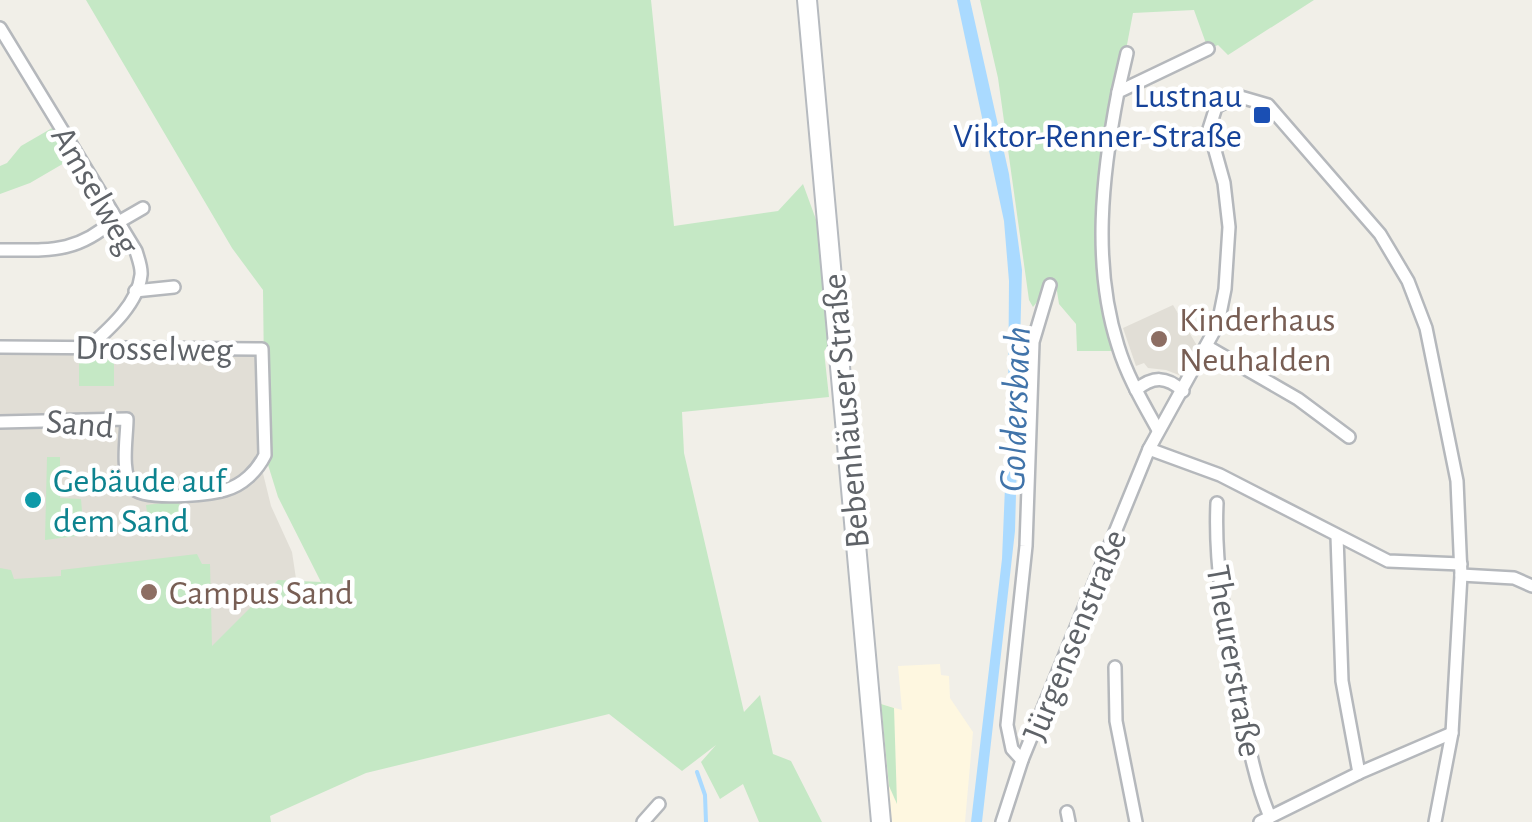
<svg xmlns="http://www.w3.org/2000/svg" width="1532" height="822" viewBox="0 0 1532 822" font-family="'Alegreya Sans',sans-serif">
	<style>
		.commercial { fill: #fef7e0 }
		.education { fill: #e1ded6 }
		.green { fill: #c5e8c5 }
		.water { fill: #aadaff }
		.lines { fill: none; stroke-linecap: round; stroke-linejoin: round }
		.stream { stroke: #aadaff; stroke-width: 4 }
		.street-casing { stroke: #b5b8bc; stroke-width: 16 }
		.secondary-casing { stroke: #b6babf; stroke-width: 22 }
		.street { stroke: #fff; stroke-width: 11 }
		.secondary { stroke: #fff; stroke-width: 18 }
		.transit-dot { fill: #1a4fb4; stroke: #fff; stroke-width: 4 }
		.education-dot { fill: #8d6e63; stroke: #fff; stroke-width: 4 }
		.culture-dot { fill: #0f9aa8; stroke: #fff; stroke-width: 4 }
		.labels { text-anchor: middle; stroke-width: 9; stroke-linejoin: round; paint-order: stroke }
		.transit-label { font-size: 35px; fill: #164399; stroke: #fff; text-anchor: end }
		.street-label { font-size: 35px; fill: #5f6368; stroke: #fff }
		.education-label { font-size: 35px; fill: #785e54; stroke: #fff; text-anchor: start }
		.culture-label { font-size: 35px; fill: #0d838f; stroke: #fff; text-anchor: start }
		.water-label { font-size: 38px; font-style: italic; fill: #4174aa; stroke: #fff }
	</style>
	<rect width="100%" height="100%" fill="#f1efe8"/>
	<path class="commercial" d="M940,664L941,675L949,676L950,698L973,732L965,822H891L881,704L902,710L898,666Z"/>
	<g class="education">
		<path d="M1173,305L1199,349L1184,377L1166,370L1148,368L1144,363L1136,366L1123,328Z"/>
		<path d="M0,347L256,353L258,453L271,506L292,552L304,632L0,784Z"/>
	</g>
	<g class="green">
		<path d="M86,0H651L674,226L778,211L803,184L818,225L830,345L824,351L829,397L682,412L684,453L744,712L760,695L773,754L791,761L822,822H759L743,784L720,799L701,762L716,745L682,771L609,714L366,773L270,816L271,822H0V568L11,570L14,579L61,576V570L197,554L202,564H210L212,646L278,580L321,582L278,497L265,455L263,290L232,248Z"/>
		<path d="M980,0H1314L1228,55L1218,45L1208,49L1194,10L1133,13L1118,92L1102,241L1120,351H1077L1076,324L1059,304L1056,285H1045L1044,293L1033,307L1029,300L998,78Z"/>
		<path d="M59,124L78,155L30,183L0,194V166L7,163L21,146Z"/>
		<path d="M79,347L114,348V386H79Z"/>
		<path d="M47,457H60V498L81,499L84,535L45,540Z"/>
		<path d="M179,501L182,523L149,527L146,505Z"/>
		<path d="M881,704L894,708L897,804L889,786Z"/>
	</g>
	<path class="water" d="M957,0H970L1009,174L1022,270L1015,531L982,822H971L1002,559L1008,415L1009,281L1004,221Z"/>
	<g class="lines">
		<path class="stream" d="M697,772L705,795L706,822"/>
		<g class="street-casing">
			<g id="street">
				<path d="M0,28L136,251C138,258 142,268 141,275C138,304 109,329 89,347"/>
				<path d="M1118,92L1127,53"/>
				<path d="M117,223L143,208"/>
				<path d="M0,250C49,250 76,254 115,219"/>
				<path d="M135,291L174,287"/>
				<path d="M0,347L262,349L265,455C257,471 243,485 225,490C208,495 143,501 133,488C120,472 127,438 127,419L0,422"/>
				<path d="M1208,347L1298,399L1349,437"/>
				<path d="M1136,390C1153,376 1166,376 1183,391"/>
				<path d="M1158,430C1143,403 1127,376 1118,346C1092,265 1102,175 1118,92L1208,49"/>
				<path d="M1149,449L1220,475L1388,561L1461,564"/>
				<path d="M1217,503C1214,569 1227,632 1239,696C1247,737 1254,779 1270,817"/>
				<path d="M1337,536L1342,681L1359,773"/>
				<path d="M1461,575L1514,578L1532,586"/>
				<path d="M1115,667L1116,721L1136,822"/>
				<path d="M1022,760L1012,749L1007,725L1026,546L1033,342L1050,285"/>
				<path d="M1067,812L1069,822"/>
				<path d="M643,822L659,804"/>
				<path d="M1002,822L1022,760L1149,449L1218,324L1225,289L1229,227L1224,183L1209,129L1216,107L1237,96L1268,105L1380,234L1408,281L1426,328L1457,481L1461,575L1452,733L1435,822"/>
				<path d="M1260,822L1359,773L1452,733"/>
			</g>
		</g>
		<g class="secondary-casing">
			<path id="secondary" d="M807,0L881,822"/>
		</g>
		<use href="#street" class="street"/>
		<use href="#secondary" class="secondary"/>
	</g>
	<rect class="transit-dot" x="1252" y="105" width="20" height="20" rx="5"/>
	<g class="education-dot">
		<circle cx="1159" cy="339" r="10"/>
		<circle cx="149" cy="592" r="10"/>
	</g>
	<circle class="culture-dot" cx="33" cy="500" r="10"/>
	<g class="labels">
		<g class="transit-label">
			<text x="1242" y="107">Lustnau<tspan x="1242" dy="40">Viktor-Renner-Straße</tspan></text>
		</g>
		<g class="street-label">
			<text transform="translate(96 190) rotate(60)" y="12">Amselweg</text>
			<text transform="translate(154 348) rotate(1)" y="12">Drosselweg</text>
			<text transform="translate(845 411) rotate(-95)" y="12">Bebenhäuser Straße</text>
			<text transform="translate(80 423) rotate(5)" y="12">Sand</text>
			<text transform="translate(1074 635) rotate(-68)" y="12">Jürgensenstraße</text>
			<text transform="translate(1235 661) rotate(80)" y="12">Theurerstraße</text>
		</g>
		<g class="education-label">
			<text x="1179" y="331">Kinderhaus<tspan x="1179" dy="40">Neuhalden</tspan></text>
			<text x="169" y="604">Campus Sand</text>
		</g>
		<g class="culture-label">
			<text x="53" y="492">Gebäude auf<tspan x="53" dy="40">dem Sand</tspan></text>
		</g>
		<g class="water-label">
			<text transform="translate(1014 409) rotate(-88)" y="13">Goldersbach</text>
		</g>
	</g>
</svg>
